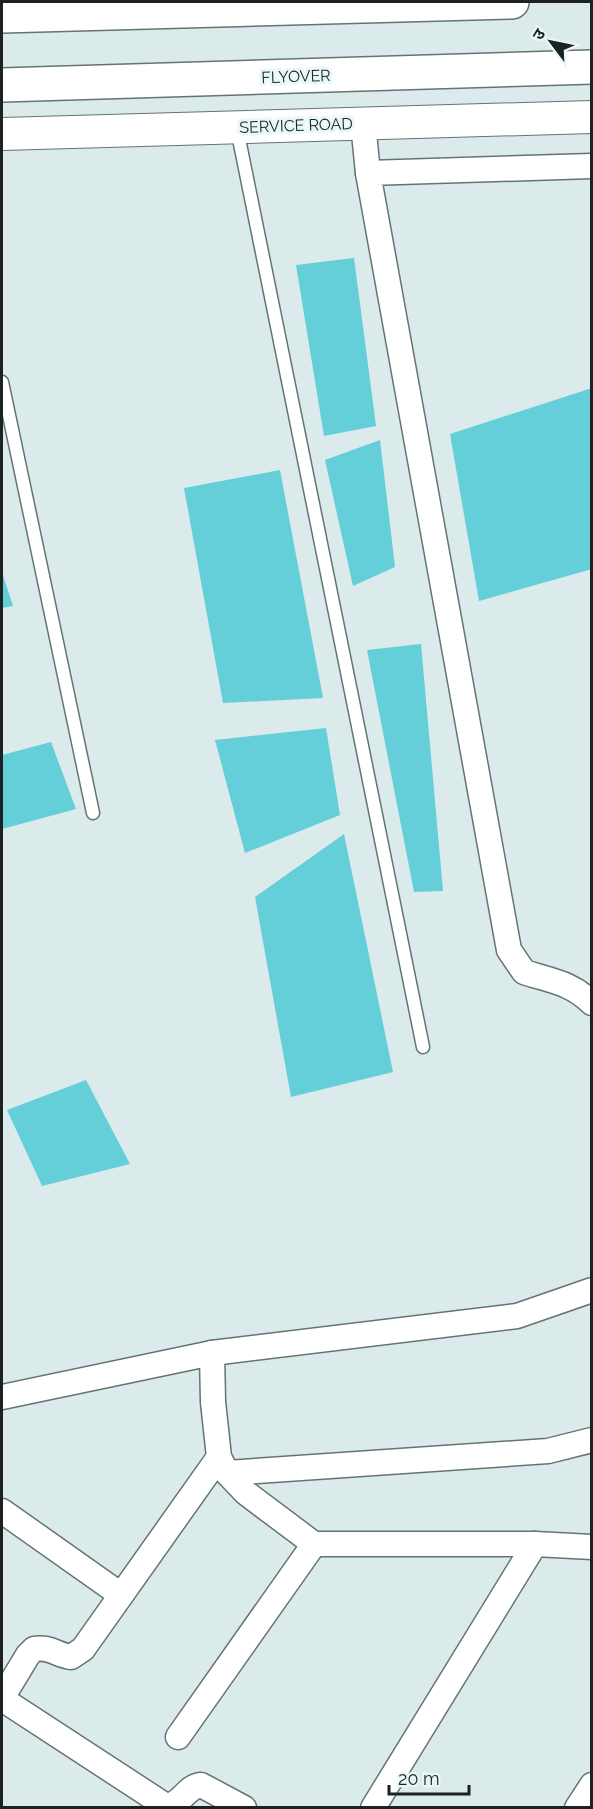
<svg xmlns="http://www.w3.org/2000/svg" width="593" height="1809" viewBox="0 0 593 1809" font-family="Raleway,'Noto Sans Devanagari',sans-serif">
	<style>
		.building { fill: #64cfd9 }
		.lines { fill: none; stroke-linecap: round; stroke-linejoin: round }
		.service-casing { stroke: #667374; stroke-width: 15 }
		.minor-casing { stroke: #667374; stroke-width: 27 }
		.tertiary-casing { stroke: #667374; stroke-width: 34 }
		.trunk-casing { stroke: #667374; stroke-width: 36 }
		.service { stroke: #fff; stroke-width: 12 }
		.minor { stroke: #fff; stroke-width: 24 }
		.tertiary { stroke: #fff; stroke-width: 32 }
		.trunk { stroke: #fff; stroke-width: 33 }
		.labels { text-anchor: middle; stroke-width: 6; stroke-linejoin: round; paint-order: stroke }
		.street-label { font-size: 16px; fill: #1c2122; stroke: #e8f7f8 }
	</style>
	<rect width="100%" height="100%" fill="#dbeaeb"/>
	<g class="building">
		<path d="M354,258L376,426L324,436L296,265Z"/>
		<path d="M592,388V569L479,601L450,434Z"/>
		<path d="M380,440L395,567L353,586L325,460Z"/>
		<path d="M280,470L323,698L223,703L184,488Z"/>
		<path d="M2,572L13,606L2,608Z"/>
		<path d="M421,644L443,891L414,892L367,650Z"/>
		<path d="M326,728L340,815L245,853L215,740Z"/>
		<path d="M51,742L76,809L2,829V755Z"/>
		<path d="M344,834L393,1072L291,1097L255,897Z"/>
		<path d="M86,1080L130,1164L42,1186L7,1110Z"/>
	</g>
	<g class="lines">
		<g class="service-casing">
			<g id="service">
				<path d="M237,129L423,1047"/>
				<path d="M2,382L93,813"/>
			</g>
		</g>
		<g class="minor-casing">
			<g id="minor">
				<path d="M363,123L368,173"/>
				<path d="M592,166L368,173L509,950L524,972C551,981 570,982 592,1003"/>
				<path d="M212,1353L517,1316L592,1290"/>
				<path d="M2,1397L212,1353L213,1402L219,1457L227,1473L246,1493L314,1544H535L592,1547"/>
				<path d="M227,1473L548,1451L592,1440"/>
				<path d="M2,1511L121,1595"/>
				<path d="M2,1698L28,1655L34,1649C49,1646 57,1655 71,1657L83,1649L219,1457"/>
				<path d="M2,1699L166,1806C182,1805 185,1787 201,1785L244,1808"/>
				<path d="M178,1737L314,1544"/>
				<path d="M373,1808L535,1544"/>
				<path d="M577,1808L592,1785"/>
			</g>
		</g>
		<g class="tertiary-casing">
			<path id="tertiary" d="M2,134L592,117"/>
		</g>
		<g class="trunk-casing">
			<g id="trunk">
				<path d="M2,16L512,2"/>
				<path d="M2,85L592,67"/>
			</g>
		</g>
		<use href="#service" class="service"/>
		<use href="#minor" class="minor"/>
		<use href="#tertiary" class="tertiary"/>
		<use href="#trunk" class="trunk"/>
	</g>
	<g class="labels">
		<g class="street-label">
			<text transform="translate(296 76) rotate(-2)" y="6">FLYOVER</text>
			<text transform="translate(296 125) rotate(-2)" y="6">SERVICE ROAD</text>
		</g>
	</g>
	<rect width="593" height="1809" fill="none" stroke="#1c2122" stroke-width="6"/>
	<g transform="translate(551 42) rotate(302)" stroke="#e8f7f8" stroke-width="4.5" paint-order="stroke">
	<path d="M0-4.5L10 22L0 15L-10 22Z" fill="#1c2122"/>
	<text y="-9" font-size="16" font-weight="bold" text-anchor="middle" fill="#1c2122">उ</text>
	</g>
	<path d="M389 1785v9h80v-9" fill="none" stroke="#1c2122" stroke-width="3"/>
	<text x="398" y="1785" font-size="18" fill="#1c2122" stroke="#e8f7f8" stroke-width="4.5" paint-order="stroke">20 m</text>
</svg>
